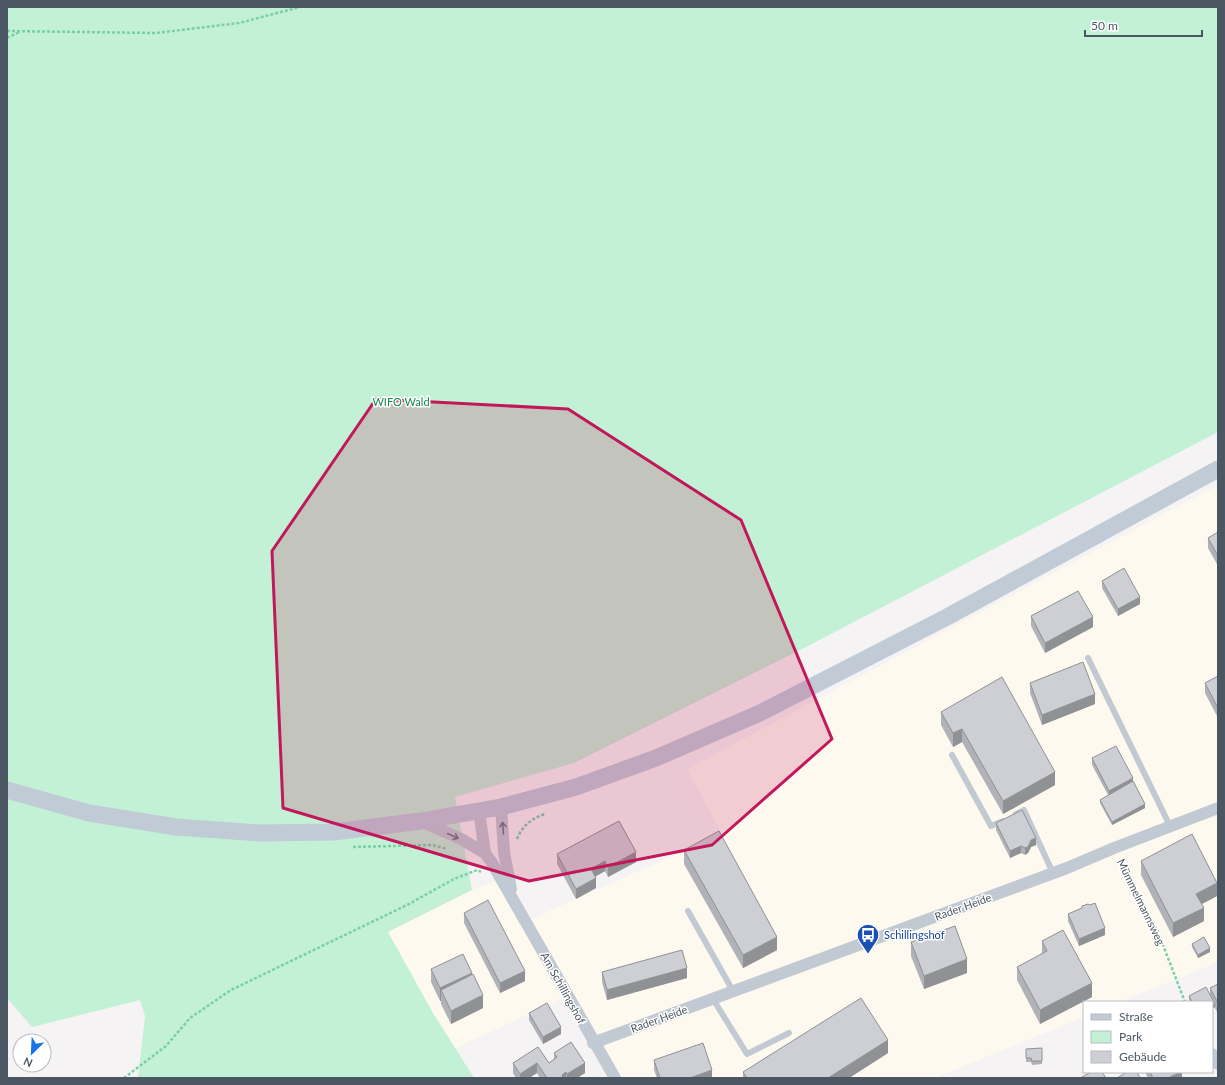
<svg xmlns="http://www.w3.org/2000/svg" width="1225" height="1085" viewBox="0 0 1225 1085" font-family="Lato,sans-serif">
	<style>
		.commercial { fill: #fdf9ef }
		.green { fill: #c3f1d5 }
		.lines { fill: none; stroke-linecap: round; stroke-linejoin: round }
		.path { stroke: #7ad0a6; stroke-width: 2.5; stroke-dasharray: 3 2; stroke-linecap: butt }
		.lane { stroke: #c1cad2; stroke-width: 6 }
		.street { stroke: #c1cad2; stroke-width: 12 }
		.secondary { stroke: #c1cbd6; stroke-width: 17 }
		.wall { fill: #b0b2b7 }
		.shaded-wall { fill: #909195 }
		.building { fill: #cdcfd5; stroke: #909195 }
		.oneway { stroke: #6e7983 }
		.marked { fill: #c2185b; fill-opacity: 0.2; stroke: #c2185b; stroke-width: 3; stroke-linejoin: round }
		.labels { text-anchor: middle; stroke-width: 3; stroke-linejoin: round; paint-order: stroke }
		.park-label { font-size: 11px; fill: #17864f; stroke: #fff }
		.street-label { font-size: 11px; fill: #4a5661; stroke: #fff }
		.transit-label { font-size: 11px; fill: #164399; stroke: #fff; text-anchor: start }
	</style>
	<rect width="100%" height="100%" fill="#f5f3f3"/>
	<path class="commercial" d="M1218,485V962L1120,1002H1084V1017L935,1078H610L563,998L456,1048L433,1014L388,932L472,890L514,874L517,895L531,919L722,834L687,769Z"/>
	<path class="green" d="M7,7H1218V432L806,647L574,763L455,797L472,890L388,932L433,1013L474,1078H138L145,1016L140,1000L32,1027L7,998Z"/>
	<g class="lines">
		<g class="path">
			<path d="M7,31L156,33L239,23L300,7"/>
			<path d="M7,38L19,32"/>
			<path d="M517,839C522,826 532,818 545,814"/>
			<path d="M353,847L432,845L447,849"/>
			<path d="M1120,859L1158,932L1185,1002"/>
			<path d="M124,1078L166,1046L190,1018L231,990L409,904L454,879L477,870L481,872"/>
		</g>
		<g class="lane">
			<path d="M1088,658L1170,826"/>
			<path d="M952,755L991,826L1003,821"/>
			<path d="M1016,814L1024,810L1053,873"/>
			<path d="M688,911L733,991"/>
			<path d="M713,999L747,1054L789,1033"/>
		</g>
		<g class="street">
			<path d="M501,807L504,852L511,889"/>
			<path d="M479,811L485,853"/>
			<path d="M421,821L461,839L485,853L492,863L615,1078"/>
			<path d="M593,1043L1067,868L1114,848L1218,808"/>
			<path d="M1212,1054L1218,1064"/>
		</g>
		<path class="secondary" d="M7,790L89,813L176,827L260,833L334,832L421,821L501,807L576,787L656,758L760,713L947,617L1218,469"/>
	</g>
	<g class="wall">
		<path d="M1218,532V566L1208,548V538Z"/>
		<path d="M1102,581L1140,604L1118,616L1102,588Z"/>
		<path d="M1031,616L1093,627L1045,653L1031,626Z"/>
		<path d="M1218,676V718L1205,693V683Z"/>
		<path d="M1030,683L1095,704L1042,725L1030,693Z"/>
		<path d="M941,712L1055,785L1003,814L962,742L953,747L941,725Z"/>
		<path d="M1092,758L1133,778V781L1145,808L1112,825L1100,803V800L1108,795L1092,765Z"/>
		<path d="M996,823L1036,845L1031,847L1028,853L1025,855L1021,853L1010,858L996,830Z"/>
		<path d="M684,850L777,950L743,968L684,864Z"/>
		<path d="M557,854L636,862L608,877L605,871L596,876V888L576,899L557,864Z"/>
		<path d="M1141,861L1217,896L1202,904L1204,921L1173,937L1141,875Z"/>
		<path d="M1090,905L1105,935L1079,946L1068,921V914Z"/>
		<path d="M464,913L525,981L500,993L464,923Z"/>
		<path d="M1042,941L1092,997L1040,1024L1017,980V967L1042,954Z"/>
		<path d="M911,942L967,973L924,989L911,956Z"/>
		<path d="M1192,944L1210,952L1198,958L1192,947Z"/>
		<path d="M431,969L472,975L483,1008L451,1024L441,1004V1001H440L431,982Z"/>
		<path d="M602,972L687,978L607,1000L602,982Z"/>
		<path d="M1218,984V1014L1212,1002H1190L1189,1000V996L1210,994V988Z"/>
		<path d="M529,1013L561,1034L543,1044L529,1020Z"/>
		<path d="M1042,1048V1064L1032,1065L1031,1062H1026V1049Z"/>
		<path d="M554,1053L585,1073L577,1078H540L537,1073L529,1078H516L513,1073V1063H549L554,1059Z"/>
		<path d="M888,1053L849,1078H743V1072Z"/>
		<path d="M654,1060L712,1078H657L654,1070Z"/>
		<path d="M1145,1072H1182V1078H1148Z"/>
	</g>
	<g class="shaded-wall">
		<path d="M1140,597V604L1118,616V609Z"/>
		<path d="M1093,617V627L1045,653V643Z"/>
		<path d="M1095,694V704L1042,725V715Z"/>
		<path d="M962,729V742L953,747V733Z"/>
		<path d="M1055,772V785L1003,814V801Z"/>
		<path d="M1133,778V785L1109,798V791Z"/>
		<path d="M1145,804V808L1112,825V822Z"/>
		<path d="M1036,838V845L1031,847L1028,853L1025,855V848L1031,840Z"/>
		<path d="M1021,846V853L1010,858V851Z"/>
		<path d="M636,852V862L608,877V867Z"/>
		<path d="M605,861V871L591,879V869Z"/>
		<path d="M596,878V888L576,899V889Z"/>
		<path d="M1217,883V896L1196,907V894Z"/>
		<path d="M1204,908V921L1173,937V923Z"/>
		<path d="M1105,928V935L1079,946V939Z"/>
		<path d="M777,937V950L743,968V955Z"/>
		<path d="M1210,948V952L1198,958V955Z"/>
		<path d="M967,959V973L924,989V976Z"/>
		<path d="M687,968V978L607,1000V990Z"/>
		<path d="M525,971V981L500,993V983Z"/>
		<path d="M472,973V986L441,990V1001H440V988Z"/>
		<path d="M1092,983V997L1040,1024V1010Z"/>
		<path d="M483,995V1008L451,1024V1011Z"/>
		<path d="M1215,1004V1007L1212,1009V1005Z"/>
		<path d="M561,1027V1034L543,1044V1037Z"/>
		<path d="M888,1040V1053L849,1078H828Z"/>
		<path d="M537,1063V1073L529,1078H520V1074Z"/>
		<path d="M585,1063V1073L577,1078H567V1074Z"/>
		<path d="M712,1070V1078H690Z"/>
		<path d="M566,1072V1078H561L562,1075Z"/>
		<path d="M1180,1072H1182V1078H1168Z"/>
	</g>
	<g class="building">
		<path d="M1218,532V556L1208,538Z"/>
		<path d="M1124,568L1140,597L1118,609L1102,581Z"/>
		<path d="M1078,591L1093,617L1045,643L1031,616Z"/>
		<path d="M1083,662L1095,694L1042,715L1030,683Z"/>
		<path d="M1218,676V708L1205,683Z"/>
		<path d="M1002,677L1055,772L1003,801L962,729L953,733L941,712Z"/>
		<path d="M1116,746L1133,778L1109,791L1092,758Z"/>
		<path d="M1133,781L1145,804L1112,822L1100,800Z"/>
		<path d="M1022,810L1036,838L1031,840L1028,847L1025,848L1021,846L1010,851L996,823Z"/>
		<path d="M619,821L636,852L608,867L605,861L591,869L596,878L576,889L557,854Z"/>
		<path d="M719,831L777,937L743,955L684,850Z"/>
		<path d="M1192,834L1217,883L1196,894L1204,908L1173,923L1141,861Z"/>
		<path d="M488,900L525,971L500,983L464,913Z"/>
		<path d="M1095,903L1105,928L1079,939L1068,914L1082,908V906L1088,904L1090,905Z"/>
		<path d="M955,926L967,959L924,976L911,942Z"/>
		<path d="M1063,930L1092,983L1040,1010L1017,967L1047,951L1042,941Z"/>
		<path d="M1204,937L1210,948L1198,955L1192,944Z"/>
		<path d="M682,950L687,968L607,990L602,972Z"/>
		<path d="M463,954L472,973L440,988L431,969Z"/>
		<path d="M473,974L483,995L451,1011L441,990Z"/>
		<path d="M1218,984V1003L1210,988Z"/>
		<path d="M1206,987L1215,1004L1212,1005V1002H1192L1189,996Z"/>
		<path d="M861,998L888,1040L828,1078H747L743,1072Z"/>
		<path d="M547,1003L561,1027L543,1037L529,1013Z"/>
		<path d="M571,1042L585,1063L567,1074L566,1072L562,1075L563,1077L561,1078H547L537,1063L520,1074L513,1063L538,1047L549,1063L557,1057L554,1053Z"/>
		<path d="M703,1043L712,1070L690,1078H660L654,1060Z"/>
		<path d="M1042,1048V1061H1032L1031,1058H1026V1049Z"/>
		<path d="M1091,1072H1102L1106,1078H1080Z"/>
		<path d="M1127,1072H1137L1140,1078H1117Z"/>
		<path d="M1150,1072H1180L1168,1078H1153Z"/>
	</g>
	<defs><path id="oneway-shaft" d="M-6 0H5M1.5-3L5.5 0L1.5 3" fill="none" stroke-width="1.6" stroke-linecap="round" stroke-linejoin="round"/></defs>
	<g class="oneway">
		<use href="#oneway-shaft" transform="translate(503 828) rotate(-94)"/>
		<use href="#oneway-shaft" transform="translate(453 836) rotate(24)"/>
	</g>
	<path class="marked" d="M376,399L568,409L741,520L832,739L712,845L529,881L283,808L272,551Z"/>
	<defs>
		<g id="bus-pin" transform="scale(1.15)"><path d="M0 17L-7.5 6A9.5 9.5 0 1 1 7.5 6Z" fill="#1a4fb4" stroke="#fff"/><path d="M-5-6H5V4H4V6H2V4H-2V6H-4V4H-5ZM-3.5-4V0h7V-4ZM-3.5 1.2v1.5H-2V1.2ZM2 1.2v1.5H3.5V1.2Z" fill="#fff"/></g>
	</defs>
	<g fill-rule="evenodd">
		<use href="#bus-pin" x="868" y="935"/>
	</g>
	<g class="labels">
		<g class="park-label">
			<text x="401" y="406">WIFO Wald</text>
		</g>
		<g class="street-label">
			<text transform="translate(1141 902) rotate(64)" y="4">Mümmelmannsweg</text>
			<text transform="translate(963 907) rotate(-20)" y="4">Rader Heide</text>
			<text transform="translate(563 988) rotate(61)" y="4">Am Schillingshof</text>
			<text transform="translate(659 1019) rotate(-20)" y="4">Rader Heide</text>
		</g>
		<g class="transit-label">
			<text x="884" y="939">Schillingshof</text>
		</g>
	</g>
	<rect width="1225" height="1085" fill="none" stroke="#4a5661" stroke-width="16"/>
	<rect x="1083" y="1001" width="130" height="72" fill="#ffffff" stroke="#b7bbc0"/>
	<rect x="1091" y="1014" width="20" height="6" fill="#c1cbd6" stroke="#b7bbc0"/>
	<text x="1119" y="1021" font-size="12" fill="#4a5661">Straße</text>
	<rect x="1091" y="1031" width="20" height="12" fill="#c3f1d5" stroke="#b7bbc0"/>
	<text x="1119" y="1041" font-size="12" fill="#4a5661">Park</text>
	<rect x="1091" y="1051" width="20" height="12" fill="#cdcfd5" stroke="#b7bbc0"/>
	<text x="1119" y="1061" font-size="12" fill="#4a5661">Gebäude</text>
	<g transform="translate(32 1053) rotate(204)"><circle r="19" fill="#ffffff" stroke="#b7bbc0"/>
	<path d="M0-3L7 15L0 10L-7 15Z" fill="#1a73e8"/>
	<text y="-6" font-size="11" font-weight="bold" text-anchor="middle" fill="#4a5661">N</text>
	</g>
	<path d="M1085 30v6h117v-6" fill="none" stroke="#4a5661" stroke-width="2"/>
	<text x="1091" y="30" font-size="12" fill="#4a5661" stroke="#ffffff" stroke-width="3" paint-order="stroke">50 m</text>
</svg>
